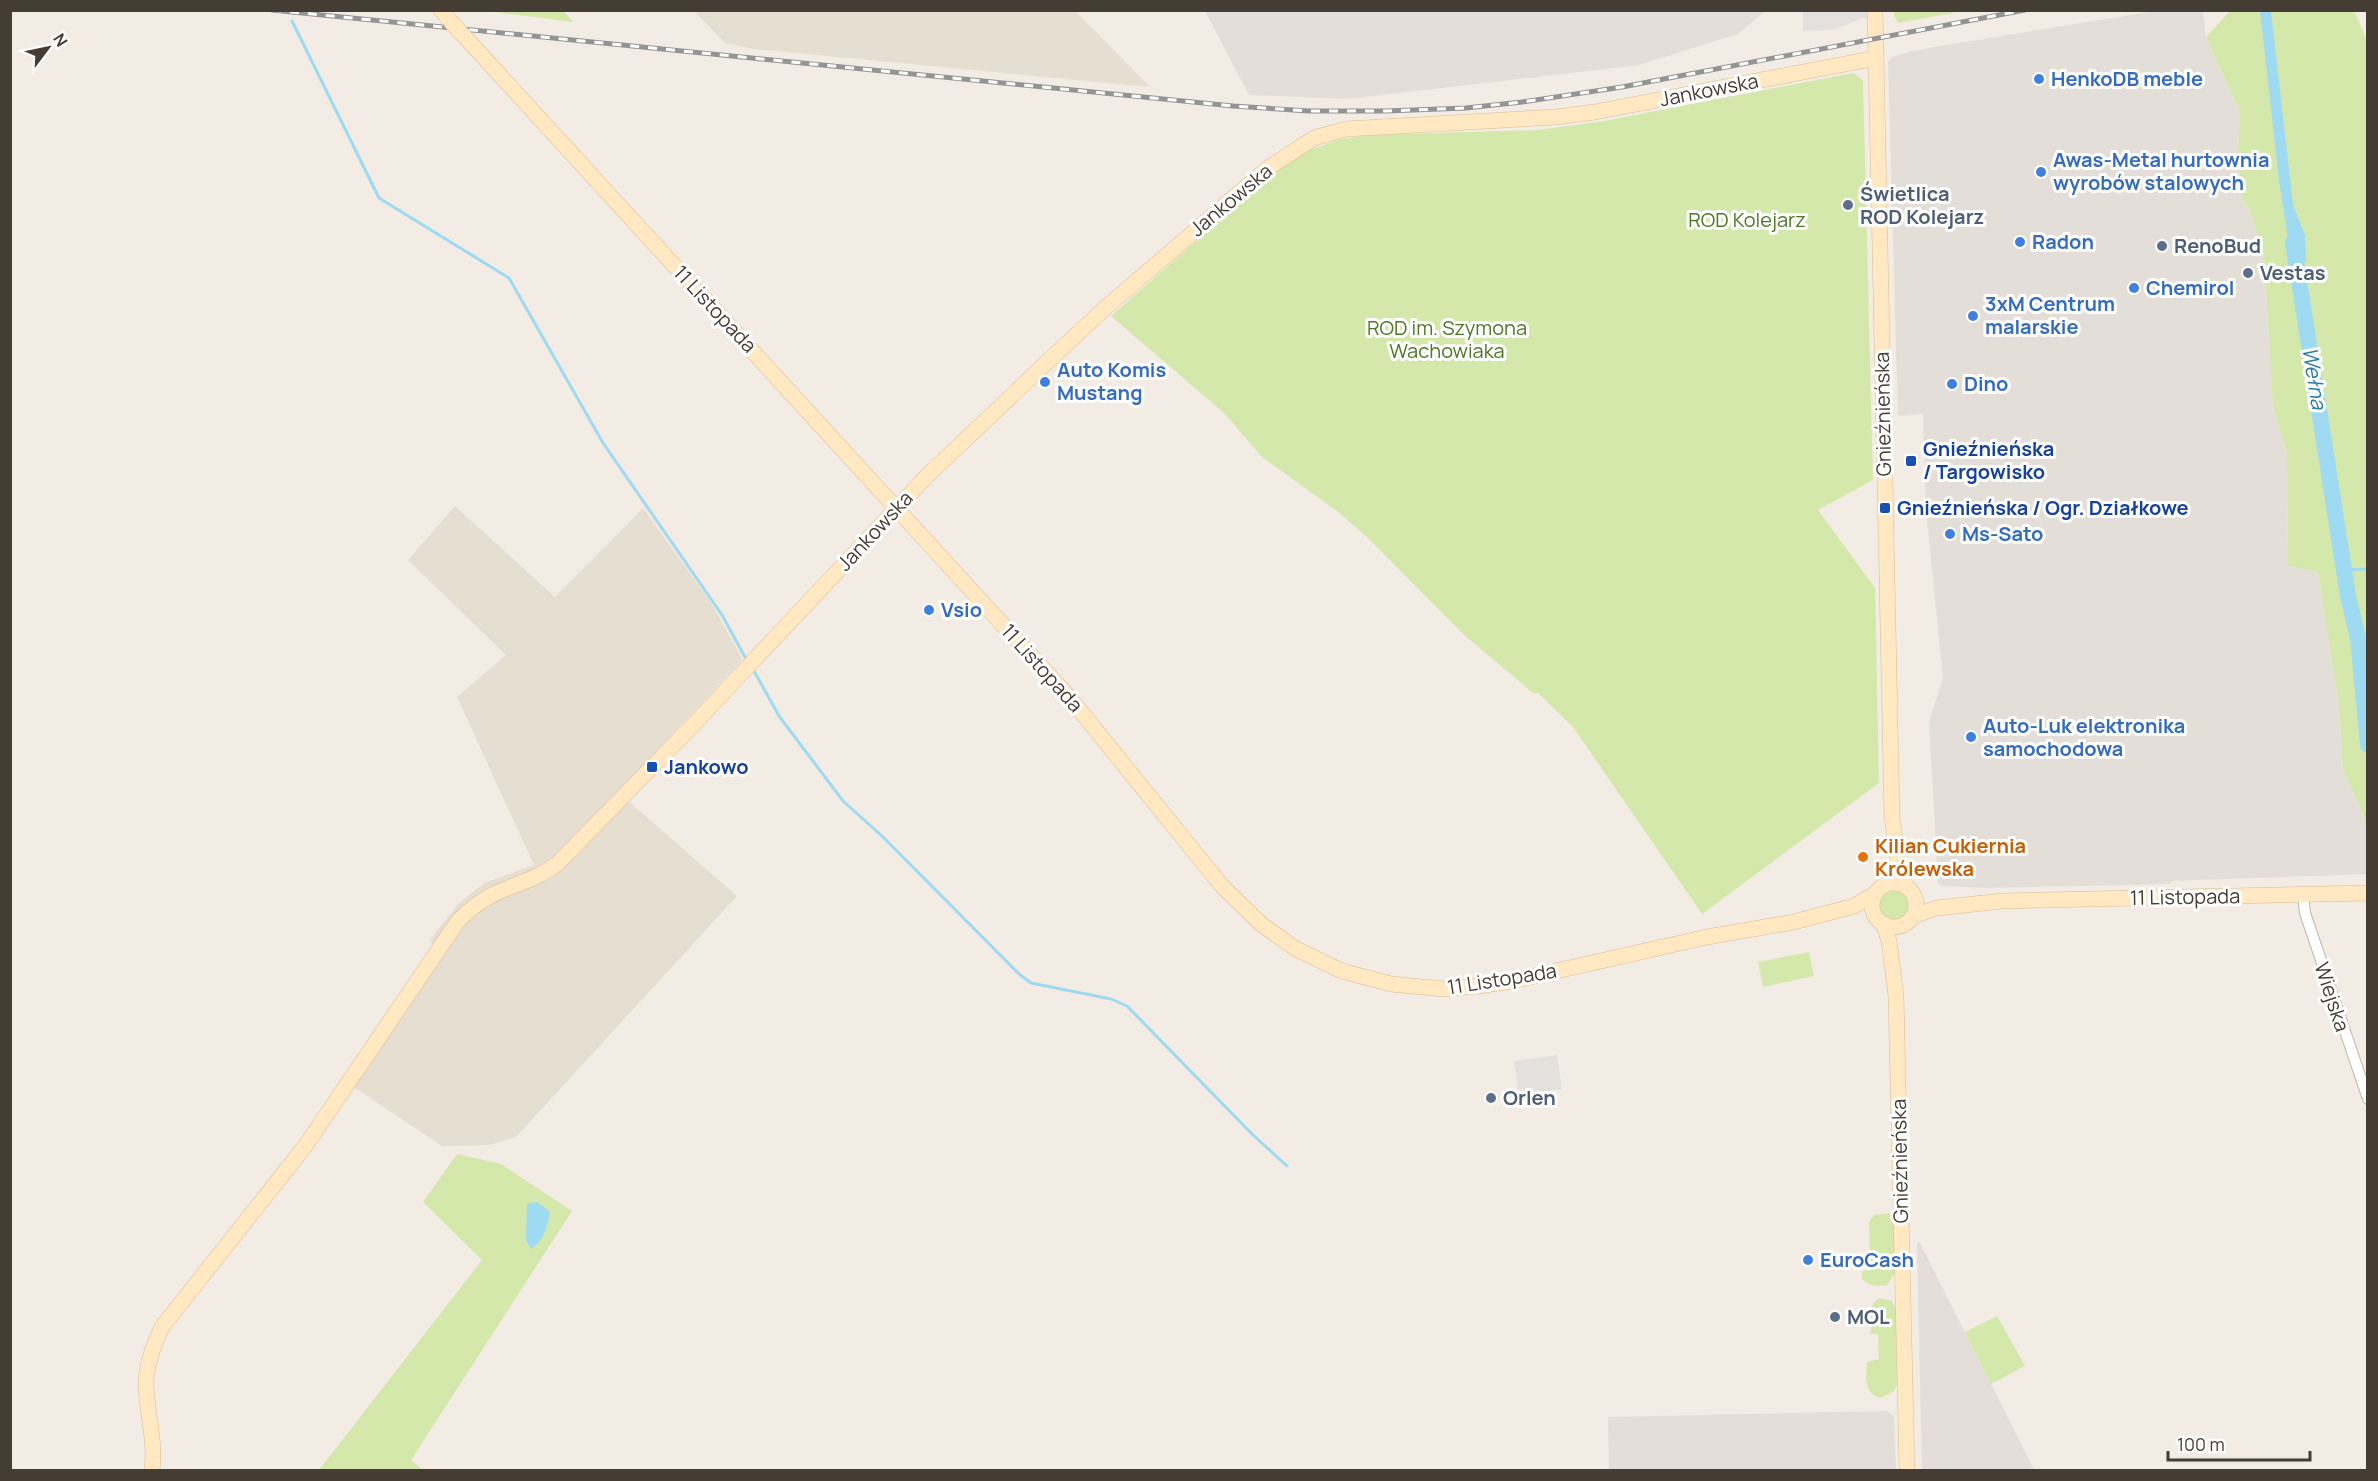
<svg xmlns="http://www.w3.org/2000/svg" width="2378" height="1481" viewBox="0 0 2378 1481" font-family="Manrope,sans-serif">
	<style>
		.residential { fill: #e7ded2 }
		.industrial { fill: #e4ded9 }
		.green { fill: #d5e8ab }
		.parking { fill: #e3e0dd }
		.water { fill: #9edaf2 }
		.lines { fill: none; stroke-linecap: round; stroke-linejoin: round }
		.stream { stroke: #9edaf2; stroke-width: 3 }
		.river { stroke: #9edaf2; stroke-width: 16 }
		.street-casing { stroke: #c1b6aa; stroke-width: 12 }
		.secondary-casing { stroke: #d7bd95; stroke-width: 16 }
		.street { stroke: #fff; stroke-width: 10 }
		.secondary { stroke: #ffe8c2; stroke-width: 15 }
		.rail-casing { stroke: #949494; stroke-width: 5 }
		.rail { stroke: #fff; stroke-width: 3; stroke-dasharray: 9; stroke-linecap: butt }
		.secondary-bridge-casing { stroke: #d7bd95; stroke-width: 16; stroke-linecap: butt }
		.secondary-bridge { stroke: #ffe8c2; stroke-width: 15 }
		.shop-dot { fill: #3f7fe0; stroke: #fff; stroke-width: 2 }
		.service-dot { fill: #5c6f8a; stroke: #fff; stroke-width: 2 }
		.transit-dot { fill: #1a4fb4; stroke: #fff; stroke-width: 2 }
		.food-dot { fill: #e8710a; stroke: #fff; stroke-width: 2 }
		.labels { text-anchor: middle; stroke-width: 6; stroke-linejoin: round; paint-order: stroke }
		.shop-label { font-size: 20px; font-weight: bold; fill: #366cbe; stroke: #fff; text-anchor: start }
		.street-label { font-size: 20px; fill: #453c34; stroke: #fff }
		.service-label { font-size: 20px; font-weight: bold; fill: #4e5e75; stroke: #fff; text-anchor: start }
		.park-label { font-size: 20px; fill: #4f7826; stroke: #fff }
		.transit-label { font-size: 20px; font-weight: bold; fill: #164399; stroke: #fff; text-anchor: start }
		.food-label { font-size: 20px; font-weight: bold; fill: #c56008; stroke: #fff; text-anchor: start }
		.water-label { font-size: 21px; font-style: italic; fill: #287fa3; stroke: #fff }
	</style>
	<rect width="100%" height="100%" fill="#f3ece4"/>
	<g class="residential">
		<path d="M694,11H1075L1150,87L753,49L725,43Z"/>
		<path d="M455,506L555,597L643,508L710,601L741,656V661L618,792L737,896L516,1137L490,1145L442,1146L348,1083L437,950L430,940L458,904L484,883L534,865L457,697L506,655L408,560Z"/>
	</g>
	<g class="industrial">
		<path d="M1205,11H1765L1738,34L1639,65L1347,99L1249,95Z"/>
		<path d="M2155,11H2203L2206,37L2240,112L2238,154L2241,198L2249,208L2264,255L2273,406L2287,454L2288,565L2318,573L2339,706L2343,769L2367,824V874L2171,881L2170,884L1984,888L1943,886L1938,883L1929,722L1943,678L1926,510L1923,414L1898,416L1888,62L1892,57L1909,52L1934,47Z"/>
		<path d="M1919,1241L1991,1384L2034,1470H1922L1917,1245Z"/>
		<path d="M1887,1411L1894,1416L1896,1470H1609L1608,1417Z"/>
	</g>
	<g class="green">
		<path d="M2354,10L2367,41V824L2343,769L2339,706L2318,573L2288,565L2287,454L2273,406L2264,255L2249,208L2241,198L2238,153L2240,112L2206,37L2230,11Z"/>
		<path d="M486,11H563L574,22Z"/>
		<path d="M1894,11V10L1963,11L1899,23L1894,16Z"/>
		<path d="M1853,73L1863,80L1873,480L1818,510L1875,588L1879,783L1702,914L1573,727L1538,693H1533L1462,633L1367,537L1337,511L1262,457L1224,413L1111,316L1277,170L1310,150L1341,139L1371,135L1537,130L1599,122Z"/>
		<circle cx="1894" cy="905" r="16"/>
		<path d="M1809,952L1814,976L1763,987L1758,962Z"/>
		<path d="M457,1154L501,1164L572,1211L411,1460L423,1470H319L482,1260L423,1202Z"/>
		<path d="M1889,1213L1895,1217V1273L1887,1285C1876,1287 1870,1286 1862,1279V1271L1870,1270L1869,1222L1874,1215Z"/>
		<path d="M1880,1298L1892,1301L1896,1311L1897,1385L1894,1391L1881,1398C1863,1393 1866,1378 1867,1362L1879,1359L1878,1334H1870C1874,1321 1866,1304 1880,1298Z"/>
		<path d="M1997,1316L2025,1366L1991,1384L1965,1332Z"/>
	</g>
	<g class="parking">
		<path d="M1803,11H1868V19L1862,18L1834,30L1803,31Z"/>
		<path d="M1557,1055L1562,1089L1519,1095L1514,1061Z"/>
	</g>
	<g class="water">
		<path d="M2260,11H2271L2293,205L2305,235L2306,262L2292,264L2279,180Z"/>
		<path d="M537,1202L550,1212C547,1228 544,1240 531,1249L526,1240L527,1204Z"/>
	</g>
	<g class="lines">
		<g class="stream">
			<path d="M292,21L379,198L509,278L603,443L722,615L745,657"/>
			<path d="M2344,570L2368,569"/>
			<path d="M754,671L779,716L843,801L882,836L1019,974L1031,983L1111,999L1127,1006L1253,1135L1287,1166"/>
		</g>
		<path class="river" d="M2293,242L2348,596L2358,638L2368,745"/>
		<g class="street-casing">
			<path id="street" d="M2303,894L2305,913L2368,1099"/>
		</g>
		<g class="secondary-casing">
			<g id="secondary">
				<path d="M441,10L450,21"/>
				<path d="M1875,10L1892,817L1899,869L1906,886"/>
				<path d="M465,37L1069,697L1222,886L1261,924L1296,949L1342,971L1391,984L1443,989L1478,986L1512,981L1707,937L1794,922L1854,906L1875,894"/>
				<circle cx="1894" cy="905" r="22"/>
				<path d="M1913,916L1937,908L2002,901L2368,893"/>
				<path d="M1883,923L1889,941L1896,996L1907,1470"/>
				<path d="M152,1470C156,1440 146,1412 146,1381C147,1362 154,1345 162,1327L306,1145L458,921C467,912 476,904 488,897C511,885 536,880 557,864L693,725L926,477L1044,365L1104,309L1268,168L1314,138L1346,129L1556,117L1595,112L1876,58"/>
			</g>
		</g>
		<use href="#street" class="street"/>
		<use href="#secondary" class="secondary"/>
		<g class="rail-casing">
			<path id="rail" d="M272,10L1233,106L1309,111H1386L1466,108L1522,102L1622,87L2025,10"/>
		</g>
		<use href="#rail" class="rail"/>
		<g class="secondary-bridge-casing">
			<path id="secondary-bridge" d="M450,21L465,37"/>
		</g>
		<use href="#secondary-bridge" class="secondary-bridge"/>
	</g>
	<g class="shop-dot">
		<circle cx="2039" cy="79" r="6"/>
		<circle cx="2041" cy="172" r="6"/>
		<circle cx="2020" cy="242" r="6"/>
		<circle cx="2134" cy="288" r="6"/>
		<circle cx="1973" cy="316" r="6"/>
		<circle cx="1045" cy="382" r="6"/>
		<circle cx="1952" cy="384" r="6"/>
		<circle cx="1950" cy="534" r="6"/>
		<circle cx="929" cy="610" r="6"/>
		<circle cx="1971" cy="737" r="6"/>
		<circle cx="1808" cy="1260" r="6"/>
	</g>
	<g class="service-dot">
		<circle cx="1848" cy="205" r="6"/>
		<circle cx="2162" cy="246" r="6"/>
		<circle cx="2248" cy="273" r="6"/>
		<circle cx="1491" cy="1098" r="6"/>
		<circle cx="1835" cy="1317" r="6"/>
	</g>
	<g class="transit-dot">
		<rect x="1905" y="455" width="12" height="12" rx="3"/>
		<rect x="1879" y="502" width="12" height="12" rx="3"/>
		<rect x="646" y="761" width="12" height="12" rx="3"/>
	</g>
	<circle class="food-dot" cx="1863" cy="857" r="6"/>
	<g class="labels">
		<g class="shop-label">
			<text x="2051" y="86">HenkoDB meble</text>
			<text x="2053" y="167">Awas-Metal hurtownia<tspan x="2053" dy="23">wyrobów stalowych</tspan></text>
			<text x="2032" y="249">Radon</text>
			<text x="2146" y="295">Chemirol</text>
			<text x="1985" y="311">3xM Centrum<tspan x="1985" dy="23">malarskie</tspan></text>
			<text x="1057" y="377">Auto Komis<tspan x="1057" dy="23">Mustang</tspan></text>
			<text x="1964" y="391">Dino</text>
			<text x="1962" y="541">Ms-Sato</text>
			<text x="941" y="617">Vsio</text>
			<text x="1983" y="733">Auto-Luk elektronika<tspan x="1983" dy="23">samochodowa</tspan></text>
			<text x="1820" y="1267">EuroCash</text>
		</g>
		<g class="street-label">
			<text transform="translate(1709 90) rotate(-11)" y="7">Jankowska</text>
			<text transform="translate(1231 200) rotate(-40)" y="7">Jankowska</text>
			<text transform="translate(715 309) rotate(47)" y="7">11 Listopada</text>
			<text transform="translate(1883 414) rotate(-91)" y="7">Gnieźnieńska</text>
			<text transform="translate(875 531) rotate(-47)" y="7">Jankowska</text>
			<text transform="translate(1042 668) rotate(48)" y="7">11 Listopada</text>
			<text transform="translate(2185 897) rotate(-1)" y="7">11 Listopada</text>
			<text transform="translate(1502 979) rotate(-9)" y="7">11 Listopada</text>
			<text transform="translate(2332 997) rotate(72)" y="7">Wiejska</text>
			<text transform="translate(1900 1161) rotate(-91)" y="7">Gnieźnieńska</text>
		</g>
		<g class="service-label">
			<text x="1860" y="201">Świetlica<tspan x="1860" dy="23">ROD Kolejarz</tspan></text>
			<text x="2174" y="253">RenoBud</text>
			<text x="2260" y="280">Vestas</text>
			<text x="1503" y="1105">Orlen</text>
			<text x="1847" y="1324">MOL</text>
		</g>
		<g class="park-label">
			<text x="1747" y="227">ROD Kolejarz</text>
			<text x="1447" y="335">ROD im. Szymona<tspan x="1447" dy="23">Wachowiaka</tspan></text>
		</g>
		<g class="transit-label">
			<text x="1923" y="456">Gnieźnieńska<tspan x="1923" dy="23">/ Targowisko</tspan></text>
			<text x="1897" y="515">Gnieźnieńska / Ogr. Działkowe</text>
			<text x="664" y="774">Jankowo</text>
		</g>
		<g class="food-label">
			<text x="1875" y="853">Kilian Cukiernia<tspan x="1875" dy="23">Królewska</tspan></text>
		</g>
		<g class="water-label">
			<text transform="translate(2314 378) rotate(81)" y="7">Wełna</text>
		</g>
	</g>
	<rect width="2378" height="1481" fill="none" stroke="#453c34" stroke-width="24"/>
	<g transform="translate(48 48) rotate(58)" stroke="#ffffff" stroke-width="4.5" paint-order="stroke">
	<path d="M0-4.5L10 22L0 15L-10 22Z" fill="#453c34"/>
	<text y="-9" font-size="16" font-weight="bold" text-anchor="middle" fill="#453c34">N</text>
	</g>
	<path d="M2168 1451v9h142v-9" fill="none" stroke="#453c34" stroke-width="3"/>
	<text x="2177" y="1451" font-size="18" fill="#453c34" stroke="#ffffff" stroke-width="4.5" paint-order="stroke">100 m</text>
</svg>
